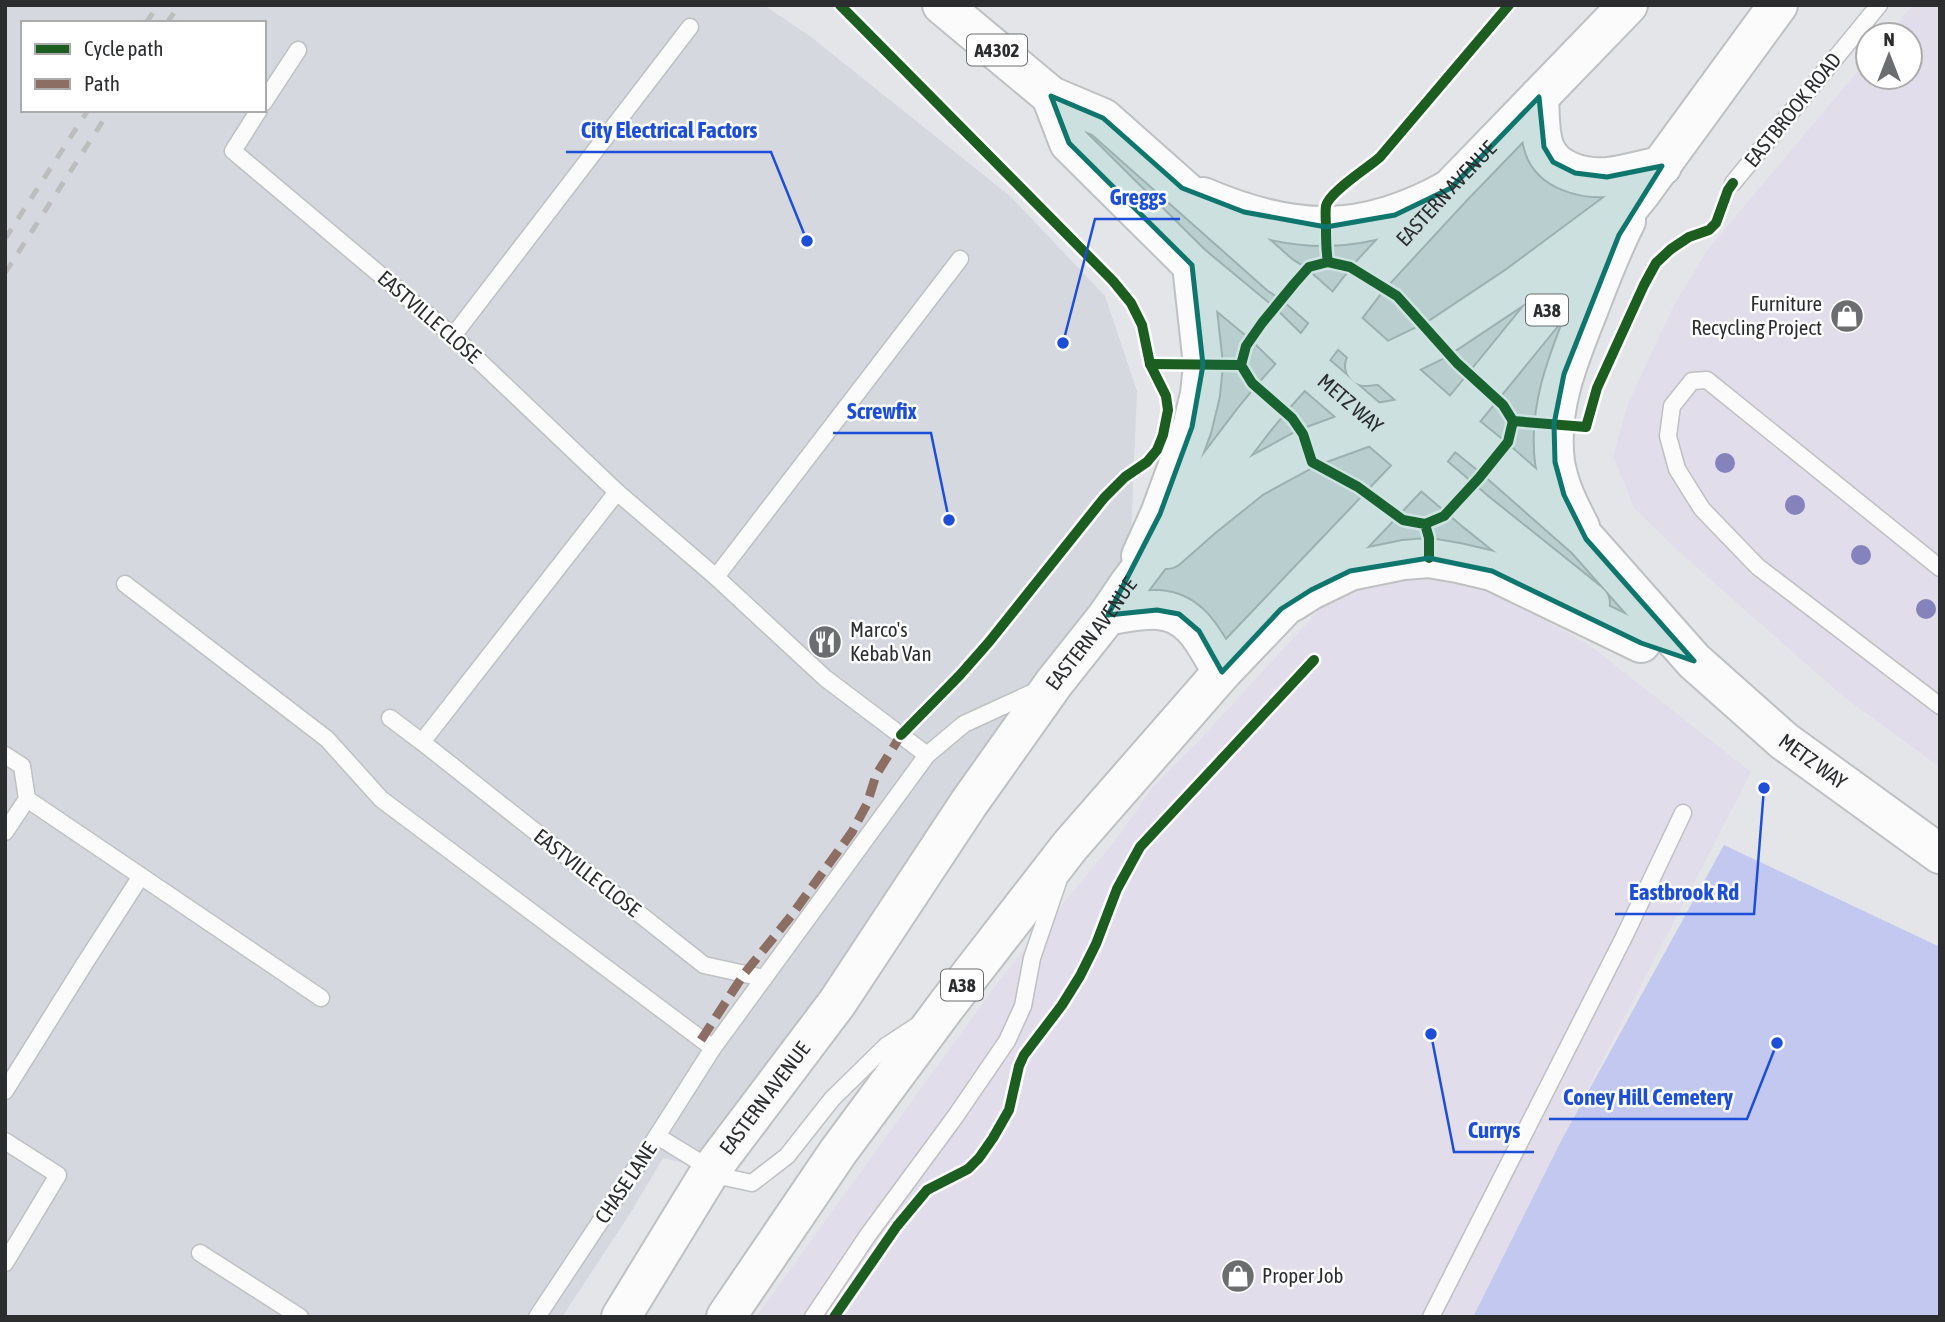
<svg xmlns="http://www.w3.org/2000/svg" width="1945" height="1322" viewBox="0 0 1945 1322" font-family="'Asap Condensed',sans-serif">
	<style>
		.commercial { fill: #e1ddea }
		.built { fill: #d6d8e0; fill-rule: evenodd }
		.green { fill: #c2c8ef }
		.lines { fill: none; stroke-linecap: round; stroke-linejoin: round }
		.service-casing { stroke: #bfc0c2; stroke-width: 19 }
		.tertiary-casing { stroke: #bfc0c2; stroke-width: 42 }
		.primary-casing { stroke: #bfc0c2; stroke-width: 42 }
		.trunk-casing { stroke: #bfc0c2; stroke-width: 42 }
		.service { stroke: #fbfbfc; stroke-width: 16 }
		.tertiary { stroke: #fbfbfc; stroke-width: 38 }
		.primary { stroke: #fbfbfc; stroke-width: 38 }
		.trunk { stroke: #fbfbfc; stroke-width: 38 }
		.rail { stroke: #bdbdbe; stroke-width: 5; stroke-dasharray: 12 12; stroke-linecap: butt }
		.quiet { stroke: #8d6e63; stroke-width: 9; stroke-dasharray: 18 9; stroke-linecap: butt }
		.cycleway-casing { stroke: #fff; stroke-width: 15 }
		.cycleway { stroke: #1b5e20; stroke-width: 10 }
		.tree { fill: #8583bb }
		.marked { fill: #0f766e; fill-opacity: 0.2; stroke: #0f766e; stroke-width: 5; stroke-linejoin: round }
		.labels { text-anchor: middle; stroke-width: 5; stroke-linejoin: round; paint-order: stroke }
		.shield { fill: #fff; stroke: #6b6c6d; stroke-width: 2 }
		.shield-label { font-size: 19px; font-weight: bold; fill: #2c2d2f }
		.street-label { font-size: 21px; fill: #2c2d2f; stroke: #fff }
		.poi-label { font-size: 21px; fill: #2c2d2f; stroke: #fff; text-anchor: start }
		.leader { fill: none; stroke: #1d4ed8; stroke-width: 2.5 }
		.callout-dot { fill: #1d4ed8; stroke: #fff; stroke-width: 2.5 }
		.callout-label { font-size: 23px; text-anchor: middle; font-weight: bold; fill: #1d4ed8; stroke: #fff; stroke-width: 5; stroke-linejoin: round; paint-order: stroke }
	</style>
	<rect width="100%" height="100%" fill="#e4e5e8"/>
	<g class="commercial">
		<path d="M1913,5H1940V767L1845,698L1687,559L1635,509L1613,456L1628,404L1675,303L1709,248L1868,59V77H1910V35H1888Z"/>
		<path d="M1412,575L1443,577L1489,590L1588,644L1751,772L1562,1139L1473,1317H756L1001,978L1119,836L1151,789L1206,733L1320,609L1349,591Z"/>
	</g>
	<path class="built" d="M5,5H764L811,37L1010,196L1105,296L1137,391L1129,584L711,1170L663,1158L631,1212L562,1317H5ZM23,23H264V110H23Z"/>
	<path class="green" d="M1724,845L1940,947V1317H1473L1562,1139Z"/>
	<g class="lines">
		<g class="service-casing">
			<g id="service">
				<path d="M264,102L298,50"/>
				<path d="M259,110L233,151L453,336L617,492L716,577L825,678L927,755"/>
				<path d="M1733,183L1879,5"/>
				<path d="M453,336L690,27"/>
				<path d="M1940,568L1707,380L1692,381L1672,406L1668,436L1677,469L1702,509L1758,567L1940,706"/>
				<path d="M716,577L960,259"/>
				<path d="M125,584L327,739L381,799L713,1048"/>
				<path d="M390,718L422,742L617,492"/>
				<path d="M422,742L704,965L763,978"/>
				<path d="M5,755L22,766L27,799L5,832"/>
				<path d="M27,799L321,998"/>
				<path d="M5,1091L85,963L141,876"/>
				<path d="M657,1136L724,1177L752,1183L787,1156L832,1099L886,1046L915,1027"/>
				<path d="M5,1141L58,1175L5,1263"/>
				<path d="M200,1253L300,1317"/>
				<path d="M537,1317L657,1136L713,1048L927,755L964,724L1036,691"/>
				<path d="M813,1317L868,1235L955,1117L1007,1041L1023,1006L1032,958L1058,882"/>
				<path d="M1431,1317L1624,937L1683,813"/>
			</g>
		</g>
		<g class="tertiary-casing">
			<g id="tertiary">
				<path d="M1420,464L1475,511L1590,603"/>
				<path d="M1580,527C1569,506 1559,486 1555,462C1548,408 1569,359 1588,311C1600,280 1611,250 1626,221"/>
				<path id="s1" d="M1167,549L1201,519L1252,478L1307,448L1373,424L1406,418L1452,424L1494,458L1586,539L1694,661L1784,741L1940,854"/>
				<path d="M1292,602L1311,590L1350,571L1404,560L1429,558L1458,563L1492,571L1641,643"/>
			</g>
		</g>
		<g class="primary-casing">
			<g id="primary">
				<path d="M942,5L1051,96L1103,118L1280,275L1294,284L1452,424"/>
				<path id="s2" d="M1051,96L1069,143L1192,265L1262,323L1303,363L1420,464"/>
				<path d="M1203,197C1294,236 1363,238 1450,189"/>
				<path d="M1365,366L1386,364L1436,340L1517,286L1618,211"/>
				<path d="M1141,556L1160,514L1192,427L1200,394L1203,365L1192,265"/>
			</g>
		</g>
		<g class="trunk-casing">
			<g id="trunk">
				<path d="M1539,97C1540,113 1539,131 1544,146C1552,171 1584,179 1608,177C1626,175 1644,169 1662,166"/>
				<path d="M1108,615C1124,613 1142,609 1158,610C1193,612 1206,645 1222,672"/>
				<path id="s3" d="M621,1317L711,1170L837,1003L969,803L1054,683L1108,615L1129,584L1253,421L1271,399L1303,363L1368,278L1451,188L1628,5"/>
				<path d="M726,1317L838,1152L946,1006L1070,846L1222,672L1420,464L1640,194L1778,5"/>
			</g>
		</g>
		<use href="#service" class="service"/>
		<use href="#tertiary" class="tertiary"/>
		<use href="#primary" class="primary"/>
		<use href="#trunk" class="trunk"/>
		<g class="rail">
			<path d="M146,23L158,5"/>
			<path d="M167,23L179,5"/>
			<path d="M5,239L88,110"/>
			<path d="M5,273L110,110"/>
		</g>
		<path class="quiet" d="M701,1040L744,974L791,916L852,832L867,804L876,775L901,735"/>
		<g class="cycleway-casing">
			<g id="cycleway">
				<path d="M840,5L1113,281L1131,303L1142,325L1150,364L1166,396L1168,410L1163,435L1157,450L1147,462L1125,477L1104,498L989,642L960,675L901,735"/>
				<path d="M1328,262L1350,267L1397,296L1457,363L1503,405L1513,421L1586,427L1597,388L1644,285L1656,263L1671,249L1689,237L1709,230L1716,223L1728,190L1733,183"/>
				<path d="M1150,364L1241,365"/>
				<path d="M1425,524L1444,516L1479,478L1508,442L1513,421"/>
				<path d="M1429,558V538L1425,524L1403,520L1358,487L1312,462L1303,434L1292,418L1252,383L1241,365L1246,346L1262,323L1294,284L1309,267L1328,262C1326,251 1326,240 1326,228C1326,221 1325,213 1326,206C1329,192 1368,168 1380,157L1509,5"/>
				<path d="M834,1317L897,1226L927,1190L968,1169L979,1158L993,1138L1009,1110L1019,1066L1024,1055L1062,1005L1080,976L1096,944L1117,889L1140,847L1314,660"/>
			</g>
		</g>
		<use href="#cycleway" class="cycleway"/>
	</g>
	<g class="tree">
		<circle cx="1725" cy="463" r="10"/>
		<circle cx="1795" cy="505" r="10"/>
		<circle cx="1861" cy="555" r="10"/>
		<circle cx="1926" cy="609" r="10"/>
	</g>
	<path class="marked" d="M1051,96L1103,118L1182,188L1244,212L1326,227L1395,215L1451,188L1539,97L1544,147L1553,162L1575,173L1607,177L1662,166L1619,235L1564,374L1554,424L1555,462L1564,495L1586,539L1694,661L1641,643L1492,571L1429,558L1350,571L1311,590L1281,609L1222,672L1199,631L1179,614L1157,610L1108,615L1160,514L1192,427L1203,365L1192,265L1069,143Z"/>
	<defs>
		<g id="shop-disc" transform="scale(1.75)"><circle r="9.5" fill="#6c6d70" stroke="#fff"/><path d="M-5-2.5h2.3a2.7 3.5 0 0 1 5.4 0H5L5.5 6h-11ZM-1.5-2.5h3a1.5 2.3 0 0 0-3 0Z" fill="#fff"/></g>
		<g id="restaurant-disc" transform="scale(1.75)"><circle r="9.5" fill="#6c6d70" stroke="#fff"/><path d="M-5-6h1v4h1v-4h1v4h1v-4h1v5L-1.5 .5V6h-2V.5L-5-1ZM5-6V6H3V1.5H1.5Q1.5-4 5-6Z" fill="#fff"/></g>
	</defs>
	<g fill-rule="evenodd">
		<use href="#shop-disc" x="1847" y="316"/>
		<use href="#restaurant-disc" x="825" y="642"/>
		<use href="#shop-disc" x="1238" y="1276"/>
	</g>
	<g class="labels">
		<g class="shield">
			<rect x="967" y="34.5" width="60" height="31" rx="5"/>
			<rect x="1526" y="294.5" width="42" height="31" rx="5"/>
			<rect x="941" y="969.5" width="42" height="31" rx="5"/>
		</g>
		<g class="shield-label">
			<text x="997" y="57">A4302</text>
			<text x="1547" y="317">A38</text>
			<text x="962" y="992">A38</text>
		</g>
		<g class="street-label">
			<text transform="translate(1793 110) rotate(-51)" y="7">EASTBROOK ROAD</text>
			<text dy="7" stroke="none"><textPath href="#s3" startOffset="1396">EASTERN AVENUE</textPath></text>
			<text transform="translate(429 317) rotate(41)" y="7">EASTVILLE CLOSE</text>
			<text dy="7" stroke="none"><textPath href="#s2" startOffset="434">METZ WAY</textPath></text>
			<text dy="7" stroke="none"><textPath href="#s3" startOffset="830">EASTERN AVENUE</textPath></text>
			<text dy="7" stroke="none"><textPath href="#s1" startOffset="819">METZ WAY</textPath></text>
			<text transform="translate(587 873) rotate(38)" y="7">EASTVILLE CLOSE</text>
			<text dy="7" stroke="none"><textPath href="#s3" startOffset="262">EASTERN AVENUE</textPath></text>
			<text transform="translate(626 1183) rotate(-56)" y="7">CHASE LANE</text>
		</g>
		<g class="poi-label">
			<text x="1822" y="311" text-anchor="end">Furniture<tspan x="1822" dy="24">Recycling Project</tspan></text>
			<text x="850" y="637">Marco's<tspan x="850" dy="24">Kebab Van</tspan></text>
			<text x="1262" y="1283">Proper Job</text>
		</g>
	</g>
	<path class="leader" d="M807 241L771 152H566M1063 343L1095 219H1180M949 520L931 433H833M1764 788L1754 914H1615M1777 1043L1747 1119H1549M1431 1034L1454 1152H1534"/>
	<g class="callout-dot">
		<circle cx="807" cy="241" r="7"/>
		<circle cx="1063" cy="343" r="7"/>
		<circle cx="949" cy="520" r="7"/>
		<circle cx="1764" cy="788" r="7"/>
		<circle cx="1777" cy="1043" r="7"/>
		<circle cx="1431" cy="1034" r="7"/>
	</g>
	<g class="callout-label">
		<text x="669" y="138">City Electrical Factors</text>
		<text x="1138" y="205">Greggs</text>
		<text x="882" y="419">Screwfix</text>
		<text x="1684" y="900">Eastbrook Rd</text>
		<text x="1648" y="1105">Coney Hill Cemetery</text>
		<text x="1494" y="1138">Currys</text>
	</g>
	<rect width="1945" height="1322" fill="none" stroke="#2c2d2f" stroke-width="14"/>
	<rect x="21" y="21" width="245" height="91" fill="#ffffff" stroke="#ababac" stroke-width="2"/>
	<rect x="35" y="44" width="35" height="10" fill="#1b5e20" stroke="#ababac" stroke-width="2"/>
	<text x="84" y="56" font-size="21" fill="#2c2d2f">Cycle path</text>
	<rect x="35" y="79" width="35" height="10" fill="#8d6e63" stroke="#ababac" stroke-width="2"/>
	<text x="84" y="91" font-size="21" fill="#2c2d2f">Path</text>
	<g transform="translate(1889 56)"><circle r="33" fill="#ffffff" stroke="#ababac" stroke-width="2"/>
	<path d="M0-5L12 26L0 18L-12 26Z" fill="#6c6d70"/>
	<text y="-10" font-size="19" font-weight="bold" text-anchor="middle" fill="#2c2d2f">N</text>
	</g>
</svg>
